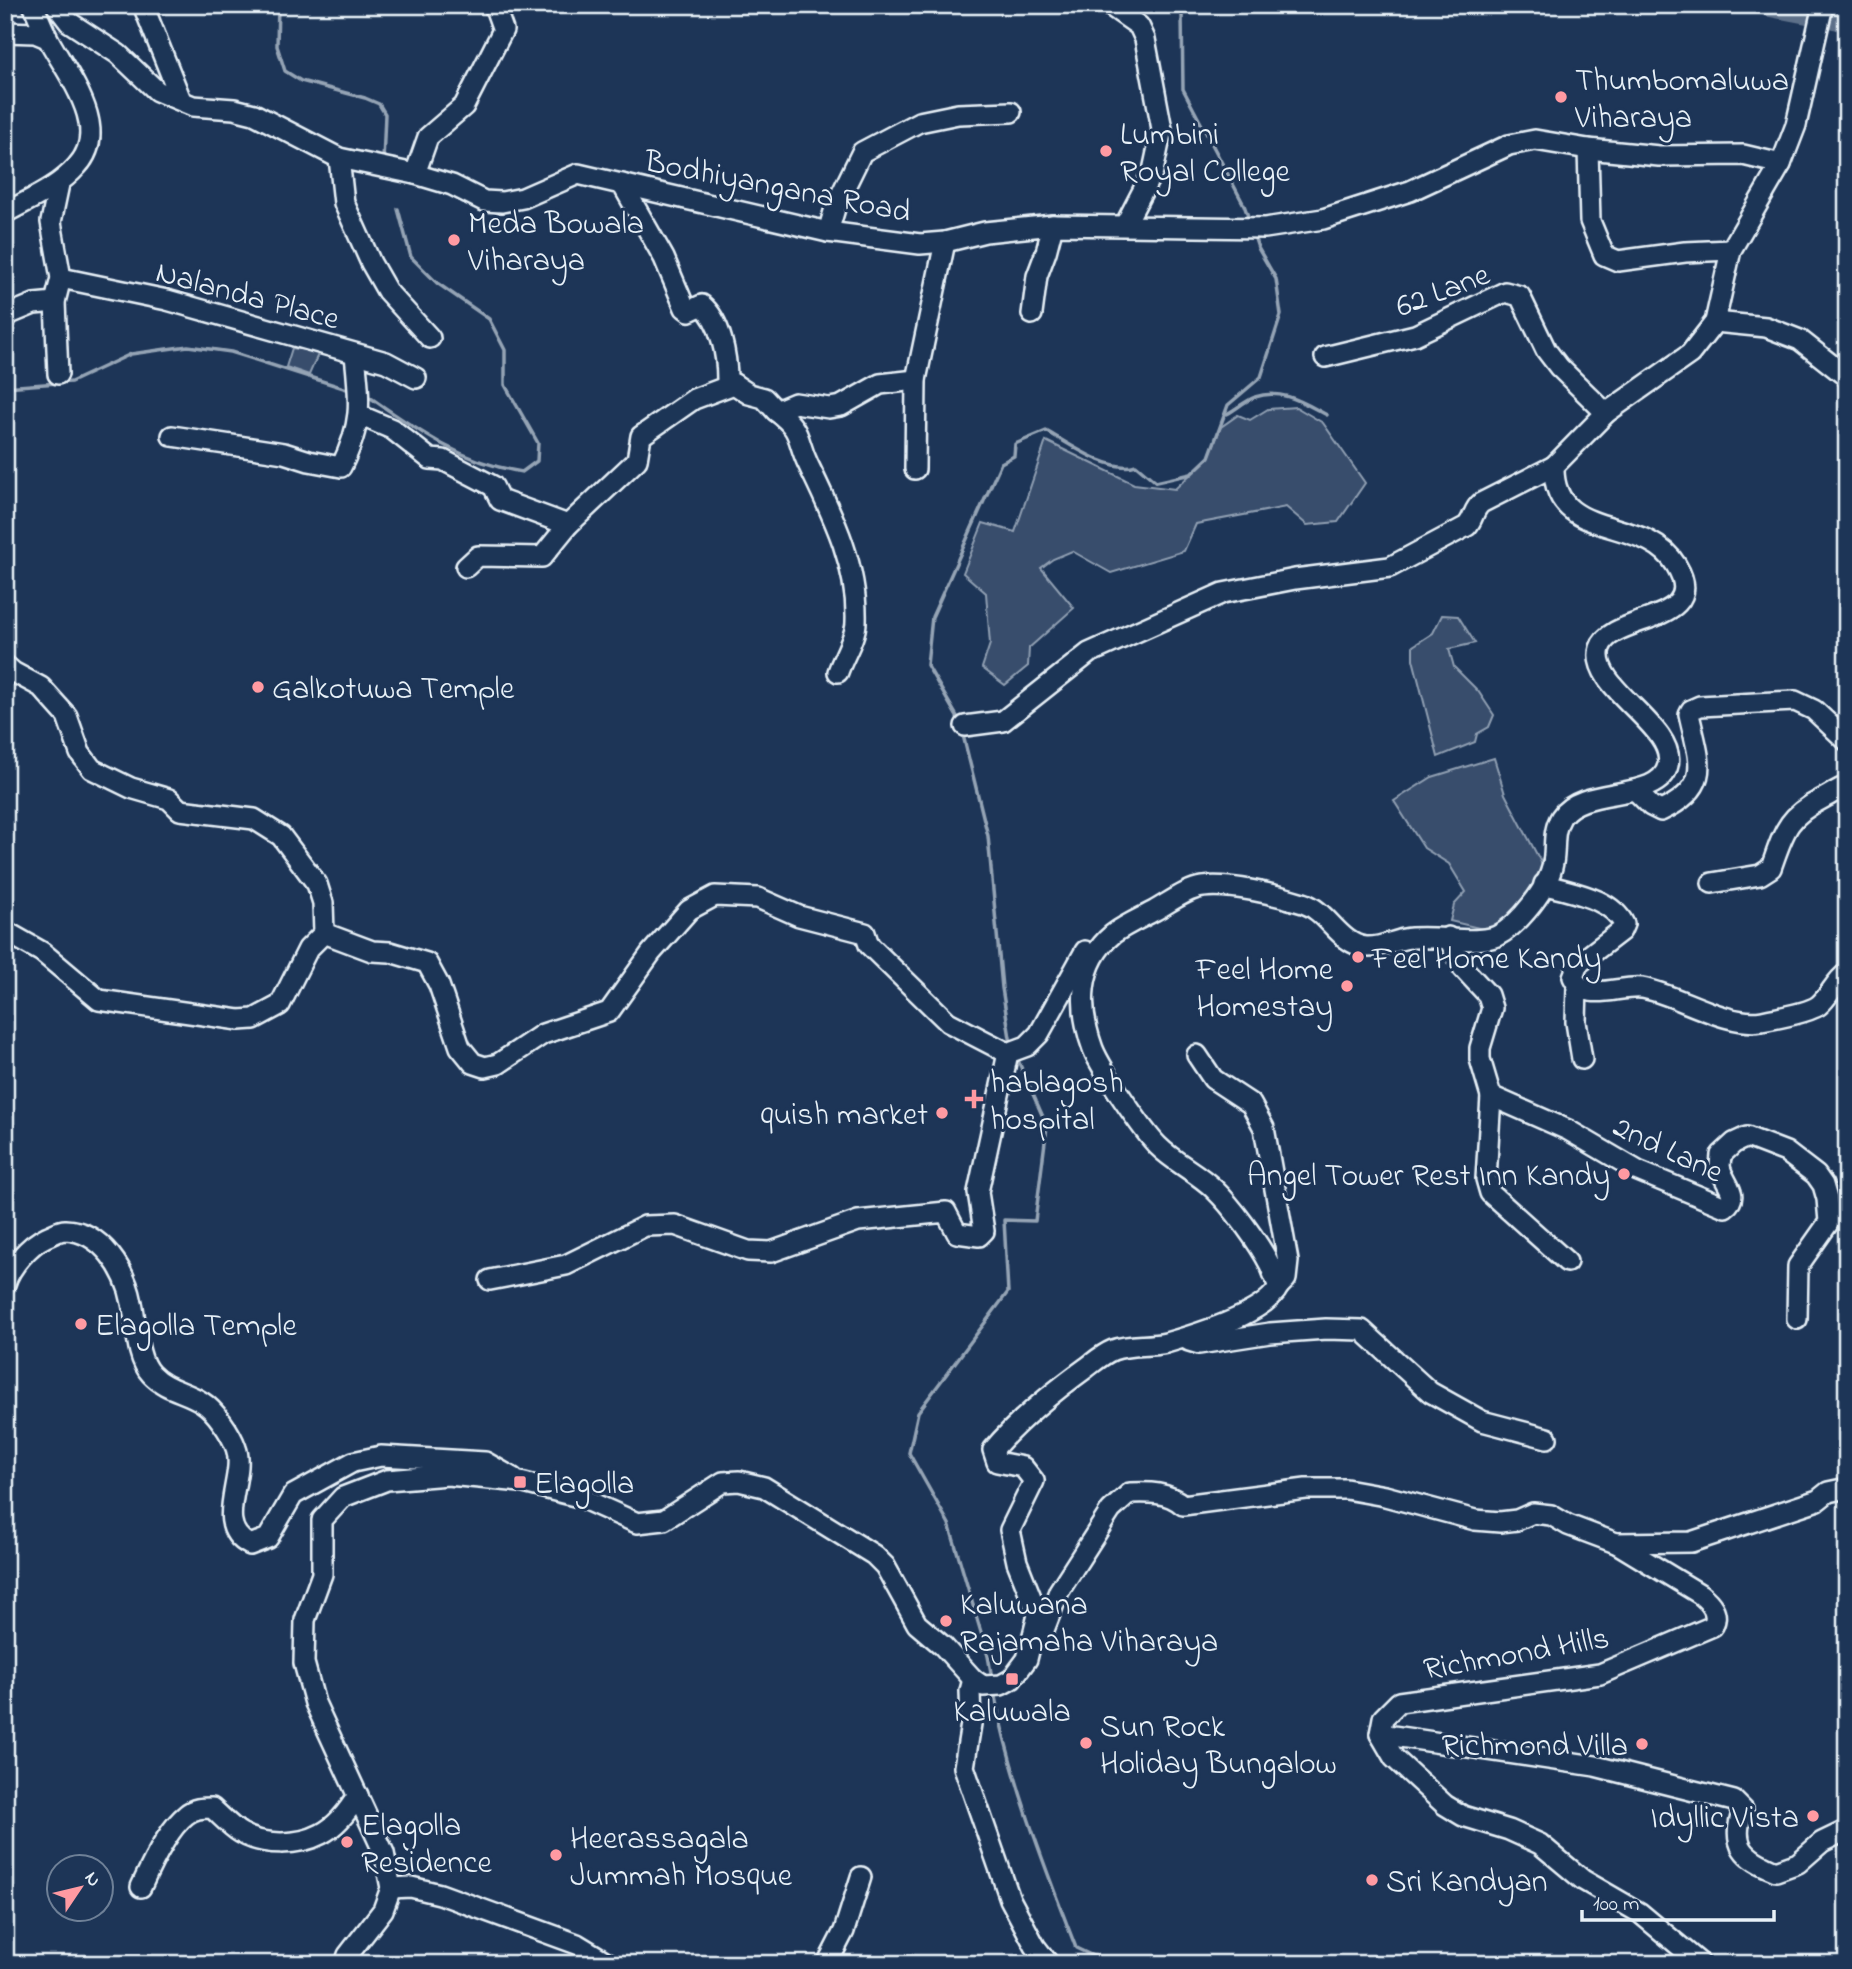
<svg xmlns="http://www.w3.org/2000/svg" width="1852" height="1969" viewBox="0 0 1852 1969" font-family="'Indie Flower',sans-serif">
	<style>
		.green { fill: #374d6c; stroke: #909fb2; stroke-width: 2 }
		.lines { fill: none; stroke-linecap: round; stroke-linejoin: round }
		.stream { stroke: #95a4b5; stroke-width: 3.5 }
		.river { stroke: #5d7089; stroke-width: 23 }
		.minor-casing { stroke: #e8f1f8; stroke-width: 24 }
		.minor { stroke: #1d3557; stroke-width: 19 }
		.poi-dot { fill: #ff9aa2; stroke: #1d3557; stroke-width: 2.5 }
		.labels { text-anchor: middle; stroke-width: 6; stroke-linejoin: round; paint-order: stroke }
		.poi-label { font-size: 32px; fill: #e8f1f8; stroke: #1d3557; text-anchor: start }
		.street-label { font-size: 32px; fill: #e8f1f8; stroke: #1d3557 }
	</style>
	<rect width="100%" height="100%" fill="#1d3557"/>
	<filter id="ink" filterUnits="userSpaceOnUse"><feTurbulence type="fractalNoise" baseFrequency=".0143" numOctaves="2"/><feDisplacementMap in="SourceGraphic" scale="14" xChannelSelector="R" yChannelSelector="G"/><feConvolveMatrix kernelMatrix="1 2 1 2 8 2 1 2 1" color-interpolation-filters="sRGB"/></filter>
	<g filter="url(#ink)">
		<g class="green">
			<path d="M292,348L319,352L309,375L286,367Z"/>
			<path d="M1296,407L1323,423L1365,483L1338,522L1307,525L1286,507L1196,524L1184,551L1111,573L1072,551L1053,559L1041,568L1074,608L1029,648L1028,666L1005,685L982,668L990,644L986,593L963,573L983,523L1015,532L1046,441L1134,484L1175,489L1209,457L1221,427L1238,415L1250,420L1268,409Z"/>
			<path d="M1442,615L1458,616L1475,643L1449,649L1454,667L1478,691L1494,715L1489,727L1477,734L1475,742L1438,757L1413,659V646L1433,633Z"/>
			<path d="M1494,758L1505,794L1544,868L1516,917L1495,932L1450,921L1454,905L1466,892L1449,864L1424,848L1394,801L1432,777Z"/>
		</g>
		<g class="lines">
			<g class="stream">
				<path d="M278,5L277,46L285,71L301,81L365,98L379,104L385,114L383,162"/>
				<path d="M1179,5L1182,12L1183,89L1244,205L1250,222"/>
				<path d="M5,387L71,382L131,354L188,346L231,352L350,390"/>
				<path d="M368,396C418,431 461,462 522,472L537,461L538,443L505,385V350L489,319L437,283L411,257L398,209"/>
				<path d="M1227,414C1236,409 1245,401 1255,397C1282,388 1304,403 1327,415"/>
				<path d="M959,720L927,665L932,617L1001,463L1014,456L1015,444L1046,431C1068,443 1111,474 1136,465L1156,482L1191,474L1209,457L1228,405L1261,377L1281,315L1276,279L1258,248L1254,236"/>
				<path d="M962,731L988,836L1002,988L1011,1044"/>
				<path d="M992,1678L988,1656L949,1524L909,1453L918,1412L1008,1292L1004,1220L1035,1221L1047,1126L1017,1058"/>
				<path d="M994,1692C1011,1780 1044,1865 1076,1948L1095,1957L1097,1963"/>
			</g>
			<path class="river" d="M1768,5L1847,20"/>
			<g class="minor-casing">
				<g id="minor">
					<path d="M56,5L69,22L118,54L157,91L193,106L234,109L254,114L339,158L415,174L452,185L484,201L502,202L523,198L578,174L828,232L920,244L945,242L985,232L1053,225L1265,228L1323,219L1410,191L1509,145L1535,140L1588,149L1659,156L1743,155L1781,164"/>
					<path d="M143,5L181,100"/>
					<path d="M1109,5L1139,26L1145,39L1162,129L1153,171L1125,225"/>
					<path d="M5,32L35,33L47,38"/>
					<path d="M1588,149L1590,221L1604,255L1618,261L1685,252L1731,250"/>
					<path d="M339,158L344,203L371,263L387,291L430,338"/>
					<path d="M415,174L428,137L464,106L503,30L494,5"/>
					<path d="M622,184L664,258L685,308L689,311L702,305C721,321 727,356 727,380L734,384"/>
					<path d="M5,213C30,199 58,188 77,166C111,130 70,78 51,44C44,32 39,18 33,5"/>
					<path d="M828,232L836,205L862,152L919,122L958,114L1011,112"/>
					<path d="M61,278L167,300L386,362L416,378"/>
					<path d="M1032,314L1037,276L1046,252L1053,225"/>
					<path d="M5,316L34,304L55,302"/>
					<path d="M1715,322L1766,327L1800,340L1847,377"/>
					<path d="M1325,357L1415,335L1505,292L1520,296L1546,350L1559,367L1606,413"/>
					<path d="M58,374L55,302L61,278L51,222L59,184"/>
					<path d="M776,411C803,431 796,439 808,464C832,514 858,565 856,622C856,637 843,657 838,672"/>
					<path d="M359,415L392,429L430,459L443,460L493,486L500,500L568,525"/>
					<path d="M172,436L284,453L309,461L341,467C363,423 360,402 355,355"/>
					<path d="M915,469L916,380L945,242"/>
					<path d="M466,567L478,556L542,557L568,525L637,460L641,436L694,399L734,384L749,394L764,398L776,411L795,403L829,408L841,406L880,384L916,380"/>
					<path d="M5,665L13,672L41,687L67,716L80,753L92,769L131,788L169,799L180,810L254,819L281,836L317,884L323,903L324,933L308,949L280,1005L254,1019L239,1020L99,1000L42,952L5,931"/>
					<path d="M965,726L1003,721L1089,653L1223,593L1295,579L1390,567L1467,526C1474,518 1473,510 1481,503L1554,466"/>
					<path d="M1635,790L1651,806L1661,811C1714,786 1699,761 1689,714L1691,710L1700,706L1795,701L1814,710L1847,741"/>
					<path d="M1712,883L1760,875L1771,868C1784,832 1786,817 1822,799C1830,795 1838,789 1847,786"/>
					<path d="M1544,884C1571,893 1610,897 1624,924L1621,931L1578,964L1573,977C1585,1004 1619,985 1642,988C1677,994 1726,1027 1762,1021C1773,1019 1811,1012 1819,1005C1830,996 1835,981 1847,973"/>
					<path d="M324,933L372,951L390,952L427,963L439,985L460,1047L473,1063L485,1067L498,1064L543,1034L609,1012L651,953L689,910L715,896L758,898L799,916L865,933L869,945L948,1022L1008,1053L1027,1046L1039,1034L1085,951"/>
					<path d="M1448,937L1463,968L1488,995L1492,1008L1480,1048V1059L1491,1096L1568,1130L1638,1171L1725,1207C1742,1195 1722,1182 1720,1166C1720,1166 1721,1155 1721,1155L1734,1143L1747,1137L1786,1152L1816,1175L1823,1185L1827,1199L1829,1222L1798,1266L1797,1319"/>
					<path d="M1577,986L1576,1022L1582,1059"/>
					<path d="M1197,1055L1213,1079L1251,1104L1264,1128L1288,1261L1286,1279L1279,1286"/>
					<path d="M1491,1096L1486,1179L1490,1193L1567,1262"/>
					<path d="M490,1280L566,1265L645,1226L675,1225L748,1251L771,1252L858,1221L946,1212L957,1233L979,1236L984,1231L978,1192L1008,1053"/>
					<path d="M5,1284C10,1267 29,1245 46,1237C52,1235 59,1230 65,1230C102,1231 126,1271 132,1303C137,1323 135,1357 151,1374C166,1390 185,1391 202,1402C215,1410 231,1433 236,1448C247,1477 211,1526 250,1545L268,1538L293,1495L353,1462L381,1456L485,1462L513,1478"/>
					<path d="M1189,1341L1199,1344L1270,1333L1326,1329L1362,1330L1430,1392L1482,1421L1547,1438"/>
					<path d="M1616,1543L1691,1542L1818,1500L1828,1492L1847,1488"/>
					<path d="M1042,1635L1059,1591L1111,1510L1130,1493C1149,1492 1168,1492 1183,1505L1306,1489H1346L1385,1496L1475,1520L1500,1522L1517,1520L1533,1513L1551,1515L1568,1525L1616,1543L1700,1594C1710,1602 1720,1612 1713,1626L1600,1674L1399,1702L1383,1718L1380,1734L1394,1758L1445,1805L1463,1816L1509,1830L1540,1844L1583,1880L1640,1913L1701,1964"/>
					<path d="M973,1679L970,1691L971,1724L964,1767L1010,1899L1035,1946L1049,1964"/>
					<path d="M1380,1734L1595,1766L1734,1801L1743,1810C1730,1846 1744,1858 1776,1871L1798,1863L1822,1842L1847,1830"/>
					<path d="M141,1887C150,1867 169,1828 186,1815C194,1808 202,1808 212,1808C221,1816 231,1827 241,1833C263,1846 298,1846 321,1834C337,1826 349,1810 358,1795"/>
					<path d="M391,1888L411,1887L440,1894L577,1944L610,1964"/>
					<path d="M345,1964L348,1955L383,1910L391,1888L384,1853L315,1703L304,1663L305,1620L322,1574V1520L343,1497L387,1480L448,1475L520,1482L579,1497L637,1523L664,1520L723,1482L739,1481L764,1487L874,1555L885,1566L917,1624L943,1646L973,1679L983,1686L1001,1685L1012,1679L1027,1659L1038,1615L1017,1562L1010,1530L1034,1481L1023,1467L997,1462L993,1450C1019,1419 1053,1392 1086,1368C1094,1362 1103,1354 1113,1350C1129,1344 1149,1347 1166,1343C1194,1335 1266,1314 1279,1286C1275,1279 1273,1272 1270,1265C1259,1243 1232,1206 1214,1189C1198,1173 1175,1163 1158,1146C1143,1131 1101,1069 1093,1049C1078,1008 1078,963 1113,934C1125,925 1141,918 1154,911C1169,903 1186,889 1203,887C1228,883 1278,895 1303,903C1328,911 1339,944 1366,947C1379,948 1391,942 1404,939C1430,934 1477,945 1497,936C1519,925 1549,887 1553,863C1556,847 1552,832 1561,817C1582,784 1660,803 1668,765C1677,726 1588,687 1600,648C1611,613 1712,625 1676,565C1645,513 1552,543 1554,466L1606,413L1690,354L1715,322L1731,250L1781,164L1796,125L1823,5"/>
					<path d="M827,1964L844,1931L861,1877"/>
				</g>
			</g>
			<use href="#minor" class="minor"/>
		</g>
	</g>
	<g class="poi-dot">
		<circle cx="1561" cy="97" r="7"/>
		<circle cx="1106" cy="151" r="7"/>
		<circle cx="454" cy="240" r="7"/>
		<circle cx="258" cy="687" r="7"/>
		<circle cx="1358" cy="957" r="7"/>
		<circle cx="1347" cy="986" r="7"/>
		<path d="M970.5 1088.5h7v7h7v7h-7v7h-7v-7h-7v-7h7z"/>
		<circle cx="942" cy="1113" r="7"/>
		<circle cx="1624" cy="1174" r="7"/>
		<circle cx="81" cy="1324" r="7"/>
		<rect x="513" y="1475" width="14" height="14" rx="3.5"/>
		<circle cx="946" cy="1621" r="7"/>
		<rect x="1005" y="1672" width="14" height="14" rx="3.5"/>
		<circle cx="1086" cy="1743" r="7"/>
		<circle cx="1642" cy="1744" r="7"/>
		<circle cx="1813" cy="1816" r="7"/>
		<circle cx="347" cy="1842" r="7"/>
		<circle cx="556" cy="1855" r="7"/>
		<circle cx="1372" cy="1880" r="7"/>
	</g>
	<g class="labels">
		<g class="poi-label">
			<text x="1575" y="90">Thumbomaluwa<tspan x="1575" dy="37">Viharaya</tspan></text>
			<text x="1120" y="144">Lumbini<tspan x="1120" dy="37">Royal College</tspan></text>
			<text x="468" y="233">Meda Bowala<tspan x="468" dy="37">Viharaya</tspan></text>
			<text x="272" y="698">Galkotuwa Temple</text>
			<text x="1372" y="968">Feel Home Kandy</text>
			<text x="1333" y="979" text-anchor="end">Feel Home<tspan x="1333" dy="37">Homestay</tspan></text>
			<text x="990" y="1092">hablagosh<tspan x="990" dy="37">hospital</tspan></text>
			<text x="928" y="1124" text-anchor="end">quish market</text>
			<text x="1610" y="1185" text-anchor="end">Angel Tower Rest Inn Kandy</text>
			<text x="95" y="1335">Elagolla Temple</text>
			<text x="534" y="1493">Elagolla</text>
			<text x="960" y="1614">Kaluwana<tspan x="960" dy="37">Rajamaha Viharaya</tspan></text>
			<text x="1012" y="1721" text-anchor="middle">Kaluwala</text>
			<text x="1100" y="1736">Sun Rock<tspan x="1100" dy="37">Holiday Bungalow</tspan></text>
			<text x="1628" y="1755" text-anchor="end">Richmond Villa</text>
			<text x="1799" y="1827" text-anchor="end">Idyllic Vista</text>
			<text x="361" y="1835">Elagolla<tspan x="361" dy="37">Residence</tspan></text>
			<text x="570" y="1848">Heerassagala<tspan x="570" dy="37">Jummah Mosque</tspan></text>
			<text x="1386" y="1891">Sri Kandyan</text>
		</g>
		<g class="street-label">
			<text transform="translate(778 185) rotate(11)" y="11">Bodhiyangana Road</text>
			<text transform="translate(1442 289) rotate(-21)" y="11">62 Lane</text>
			<text transform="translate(248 294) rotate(15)" y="11">Nalanda Place</text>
			<text transform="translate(1669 1148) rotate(25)" y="11">2nd Lane</text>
			<text transform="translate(1516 1652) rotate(-10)" y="11">Richmond Hills</text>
		</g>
	</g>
	<rect width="1852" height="1969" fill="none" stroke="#1d3557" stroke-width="28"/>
	<rect x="14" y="14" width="1824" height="1941" fill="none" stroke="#e8f1f8" stroke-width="2.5" filter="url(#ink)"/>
	<g transform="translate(80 1888) rotate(55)"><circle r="33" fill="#1d3557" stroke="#6e8097" stroke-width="2"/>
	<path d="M0-5L12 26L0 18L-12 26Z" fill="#ff9aa2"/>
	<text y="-10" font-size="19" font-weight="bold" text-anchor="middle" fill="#e8f1f8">N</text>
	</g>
	<path d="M1582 1910v10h192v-10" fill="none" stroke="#e8f1f8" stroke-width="3.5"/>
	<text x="1593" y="1910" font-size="21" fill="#e8f1f8" stroke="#1d3557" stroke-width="5" paint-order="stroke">100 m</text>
</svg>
